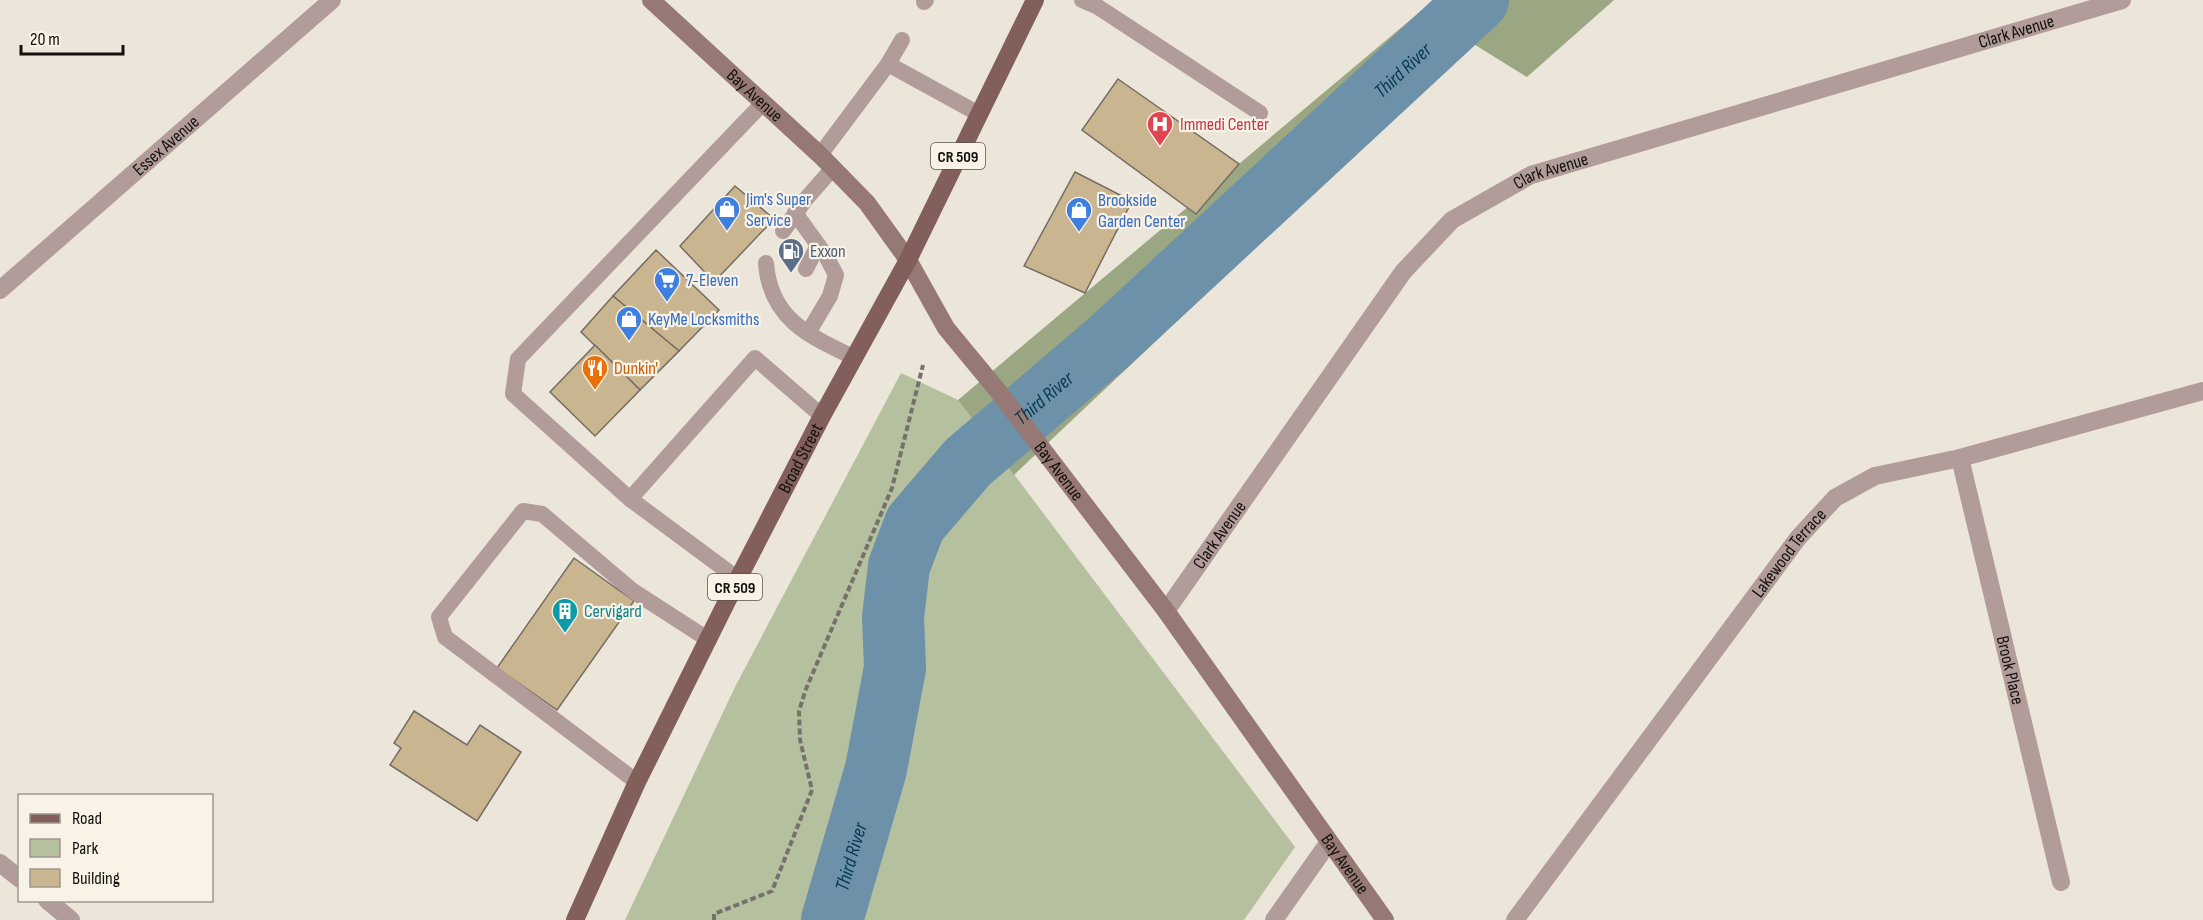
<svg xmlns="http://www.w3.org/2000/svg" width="2203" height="920" viewBox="0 0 2203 920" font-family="'Sofia Sans Condensed',sans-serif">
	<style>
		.green { fill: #b5c09f }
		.forest { fill: #9aa782 }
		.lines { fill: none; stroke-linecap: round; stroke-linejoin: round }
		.river { stroke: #6d91a9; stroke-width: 62 }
		.building { fill: #cab591; stroke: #736d64; stroke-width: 1.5 }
		.path { stroke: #76726b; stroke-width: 4; stroke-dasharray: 6 3; stroke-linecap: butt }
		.lane { stroke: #b19c9a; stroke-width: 16 }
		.street { stroke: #b19c9a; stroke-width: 18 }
		.secondary { stroke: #967975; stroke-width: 18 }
		.primary { stroke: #825f5b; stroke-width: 18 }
		.labels { text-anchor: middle; stroke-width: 4.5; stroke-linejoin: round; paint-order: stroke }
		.shield { fill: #f9f2e7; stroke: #57544e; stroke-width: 1.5 }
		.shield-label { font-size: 16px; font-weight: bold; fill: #12100c }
		.street-label { font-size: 18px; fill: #12100c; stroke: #f9f2e7 }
		.health-label { font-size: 18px; fill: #be3a42; stroke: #f9f2e7; text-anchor: start }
		.shop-label { font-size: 18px; fill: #366cbe; stroke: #f9f2e7; text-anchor: start }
		.service-label { font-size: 18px; fill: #4e5e75; stroke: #f9f2e7; text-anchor: start }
		.food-label { font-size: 18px; fill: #c56008; stroke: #f9f2e7; text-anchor: start }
		.culture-label { font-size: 18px; fill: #0d838f; stroke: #f9f2e7; text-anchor: start }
		.water-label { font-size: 20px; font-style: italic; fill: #073853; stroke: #f9f2e7 }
	</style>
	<rect width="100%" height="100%" fill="#ebe5da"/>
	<path class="green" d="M901,373L958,400L1295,847L1244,920H625L736,685Z"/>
	<path class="forest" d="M1434,0H1614L1527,77L1472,43L1014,475L958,400Z"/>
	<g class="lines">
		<path class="river" id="s1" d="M832,920L876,769L895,668L893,617L899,566L915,524L968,462L1107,344L1478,0"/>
	</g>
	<g class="building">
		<path d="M1118,79L1239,164L1196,214L1082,130Z"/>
		<path d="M1075,172L1132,201L1085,293L1024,266Z"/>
		<path d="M735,186L774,219L714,282L680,246Z"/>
		<path d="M656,250L719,310L679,351L613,296Z"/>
		<path d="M613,296L679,351L640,390L581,332Z"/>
		<path d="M595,345L640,390L595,436L550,392Z"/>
		<path d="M574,558L634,601L557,710L497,668Z"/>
		<path d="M414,711L467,745L480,725L521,752L477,821L390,765L401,748L394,743Z"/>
	</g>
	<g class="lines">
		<path class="path" d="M714,920V914L772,891L812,790L800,740L799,711L806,689L892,488L923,365"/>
		<g class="lane">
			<path d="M1082,0L1098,7L1260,113"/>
			<path d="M924,2L926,0"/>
			<path d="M888,64L902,40"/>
			<path d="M763,103L518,359L513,394L630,499L755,358L822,416"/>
			<path d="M820,155L888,64L979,114"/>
			<path d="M795,213L826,256L836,275L830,296L808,333"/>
			<path d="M783,231L805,200L833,168"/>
			<path d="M766,263C770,319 809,336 855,358"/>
			<path d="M806,269L818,245"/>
			<path d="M630,499L738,579"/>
			<path d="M637,782L445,637L439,617L523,511L542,514L633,591L709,640"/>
		</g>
		<g class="street">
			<path id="s2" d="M0,290L332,0"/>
			<path id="s3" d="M1960,458L2061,882"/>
			<path id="s4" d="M1166,611L1403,272L1452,220L1531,175L2122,0"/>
			<path d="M0,863L20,879"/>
			<path d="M47,900L71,920"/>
			<path d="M1274,920L1329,842"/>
			<path id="s5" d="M1515,920L1798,538L1835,498L1875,476L1960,458L2203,391"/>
		</g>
		<path class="secondary" id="s6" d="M651,0L820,155L867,203L908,260L946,328L998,391L1166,611L1385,920"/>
		<path class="primary" id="s7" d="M575,920L637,782L738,579L822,416L908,260L1035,0"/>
	</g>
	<defs>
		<g id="hospital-pin" transform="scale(1.35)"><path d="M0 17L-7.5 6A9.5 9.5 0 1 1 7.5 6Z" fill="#e0444e" stroke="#f9f2e7"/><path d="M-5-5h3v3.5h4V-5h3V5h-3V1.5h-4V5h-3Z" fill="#fff"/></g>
		<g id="shop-pin" transform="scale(1.35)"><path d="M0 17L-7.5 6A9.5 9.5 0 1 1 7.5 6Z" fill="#3f7fe0" stroke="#f9f2e7"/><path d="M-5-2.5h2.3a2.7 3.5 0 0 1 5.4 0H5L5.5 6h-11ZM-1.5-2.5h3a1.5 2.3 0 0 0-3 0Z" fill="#fff"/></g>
		<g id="fuel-pin" transform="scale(1.35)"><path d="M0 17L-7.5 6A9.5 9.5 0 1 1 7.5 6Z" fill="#5c6f8a" stroke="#f9f2e7"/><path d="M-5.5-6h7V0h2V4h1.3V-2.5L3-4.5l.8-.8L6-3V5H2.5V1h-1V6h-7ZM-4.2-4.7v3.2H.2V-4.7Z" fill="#fff"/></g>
		<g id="supermarket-pin" transform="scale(1.35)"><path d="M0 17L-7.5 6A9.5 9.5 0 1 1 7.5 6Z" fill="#3f7fe0" stroke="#f9f2e7"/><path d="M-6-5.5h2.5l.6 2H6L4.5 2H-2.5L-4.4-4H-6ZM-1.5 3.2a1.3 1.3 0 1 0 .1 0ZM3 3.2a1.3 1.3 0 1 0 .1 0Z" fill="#fff"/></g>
		<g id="restaurant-pin" transform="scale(1.35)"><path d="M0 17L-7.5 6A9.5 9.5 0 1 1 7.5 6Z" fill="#e8710a" stroke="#f9f2e7"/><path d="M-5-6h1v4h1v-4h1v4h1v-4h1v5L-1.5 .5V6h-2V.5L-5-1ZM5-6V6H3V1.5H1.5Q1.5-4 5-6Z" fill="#fff"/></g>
		<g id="building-pin" transform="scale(1.35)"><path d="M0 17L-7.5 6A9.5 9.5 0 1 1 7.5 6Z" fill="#0f9aa8" stroke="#f9f2e7"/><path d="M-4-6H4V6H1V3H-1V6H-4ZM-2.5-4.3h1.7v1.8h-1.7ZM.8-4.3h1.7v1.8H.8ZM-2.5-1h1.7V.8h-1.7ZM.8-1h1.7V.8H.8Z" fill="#fff"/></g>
	</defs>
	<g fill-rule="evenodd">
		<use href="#hospital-pin" x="1160" y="124"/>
		<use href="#shop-pin" x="727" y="209"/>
		<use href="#shop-pin" x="1079" y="210"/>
		<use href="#fuel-pin" x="791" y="251"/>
		<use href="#supermarket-pin" x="667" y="280"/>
		<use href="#shop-pin" x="629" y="319"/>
		<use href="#restaurant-pin" x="595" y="368"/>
		<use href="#building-pin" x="565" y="611"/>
	</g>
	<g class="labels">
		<g class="shield">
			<rect x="931" y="143" width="54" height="26" rx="4.5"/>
			<rect x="708" y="574" width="54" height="26" rx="4.5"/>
		</g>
		<g class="shield-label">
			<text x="958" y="162">CR 509</text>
			<text x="735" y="593">CR 509</text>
		</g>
		<g class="street-label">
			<text dy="6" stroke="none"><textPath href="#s4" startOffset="1082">Clark Avenue</textPath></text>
			<text dy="6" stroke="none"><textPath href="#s6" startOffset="141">Bay Avenue</textPath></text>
			<text dy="6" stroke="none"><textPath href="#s2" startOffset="220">Essex Avenue</textPath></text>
			<text dy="6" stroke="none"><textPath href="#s4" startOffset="596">Clark Avenue</textPath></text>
			<text dy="6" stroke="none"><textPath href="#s7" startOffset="514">Broad Street</textPath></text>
			<text dy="6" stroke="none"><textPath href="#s6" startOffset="627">Bay Avenue</textPath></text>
			<text dy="6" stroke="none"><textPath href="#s4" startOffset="93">Clark Avenue</textPath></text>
			<text dy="6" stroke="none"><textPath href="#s5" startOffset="458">Lakewood Terrace</textPath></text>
			<text dy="6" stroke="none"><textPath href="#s3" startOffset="218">Brook Place</textPath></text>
			<text dy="6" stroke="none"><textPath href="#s6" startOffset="1113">Bay Avenue</textPath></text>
		</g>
		<g class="health-label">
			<text x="1180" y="130">Immedi Center</text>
		</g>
		<g class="shop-label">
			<text x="746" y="205">Jim's Super<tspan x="746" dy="21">Service</tspan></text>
			<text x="1098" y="206">Brookside<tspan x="1098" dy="21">Garden Center</tspan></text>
			<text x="686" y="286">7-Eleven</text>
			<text x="648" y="325">KeyMe Locksmiths</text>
		</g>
		<g class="service-label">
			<text x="810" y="257">Exxon</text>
		</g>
		<g class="food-label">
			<text x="614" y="374">Dunkin'</text>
		</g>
		<g class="culture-label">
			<text x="584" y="617">Cervigard</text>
		</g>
		<g class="water-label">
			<text dy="7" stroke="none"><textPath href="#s1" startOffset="1074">Third River</textPath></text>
			<text dy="7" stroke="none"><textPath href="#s1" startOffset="588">Third River</textPath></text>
			<text dy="7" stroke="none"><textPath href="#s1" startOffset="66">Third River</textPath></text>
		</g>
	</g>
	<rect x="18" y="794" width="195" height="108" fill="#f9f2e7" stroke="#9d988f" stroke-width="1.5"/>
	<rect x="30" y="814" width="30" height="9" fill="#825f5b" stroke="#9d988f" stroke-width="1.5"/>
	<text x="72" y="824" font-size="18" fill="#12100c">Road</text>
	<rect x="30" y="839" width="30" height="18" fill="#b5c09f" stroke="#9d988f" stroke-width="1.5"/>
	<text x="72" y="854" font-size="18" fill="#12100c">Park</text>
	<rect x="30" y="869" width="30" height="18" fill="#cab591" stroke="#9d988f" stroke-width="1.5"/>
	<text x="72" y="884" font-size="18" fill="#12100c">Building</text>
	<path d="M21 45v9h102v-9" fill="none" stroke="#12100c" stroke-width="3"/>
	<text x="30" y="45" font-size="18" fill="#12100c" stroke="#f9f2e7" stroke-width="4.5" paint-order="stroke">20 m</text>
</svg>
